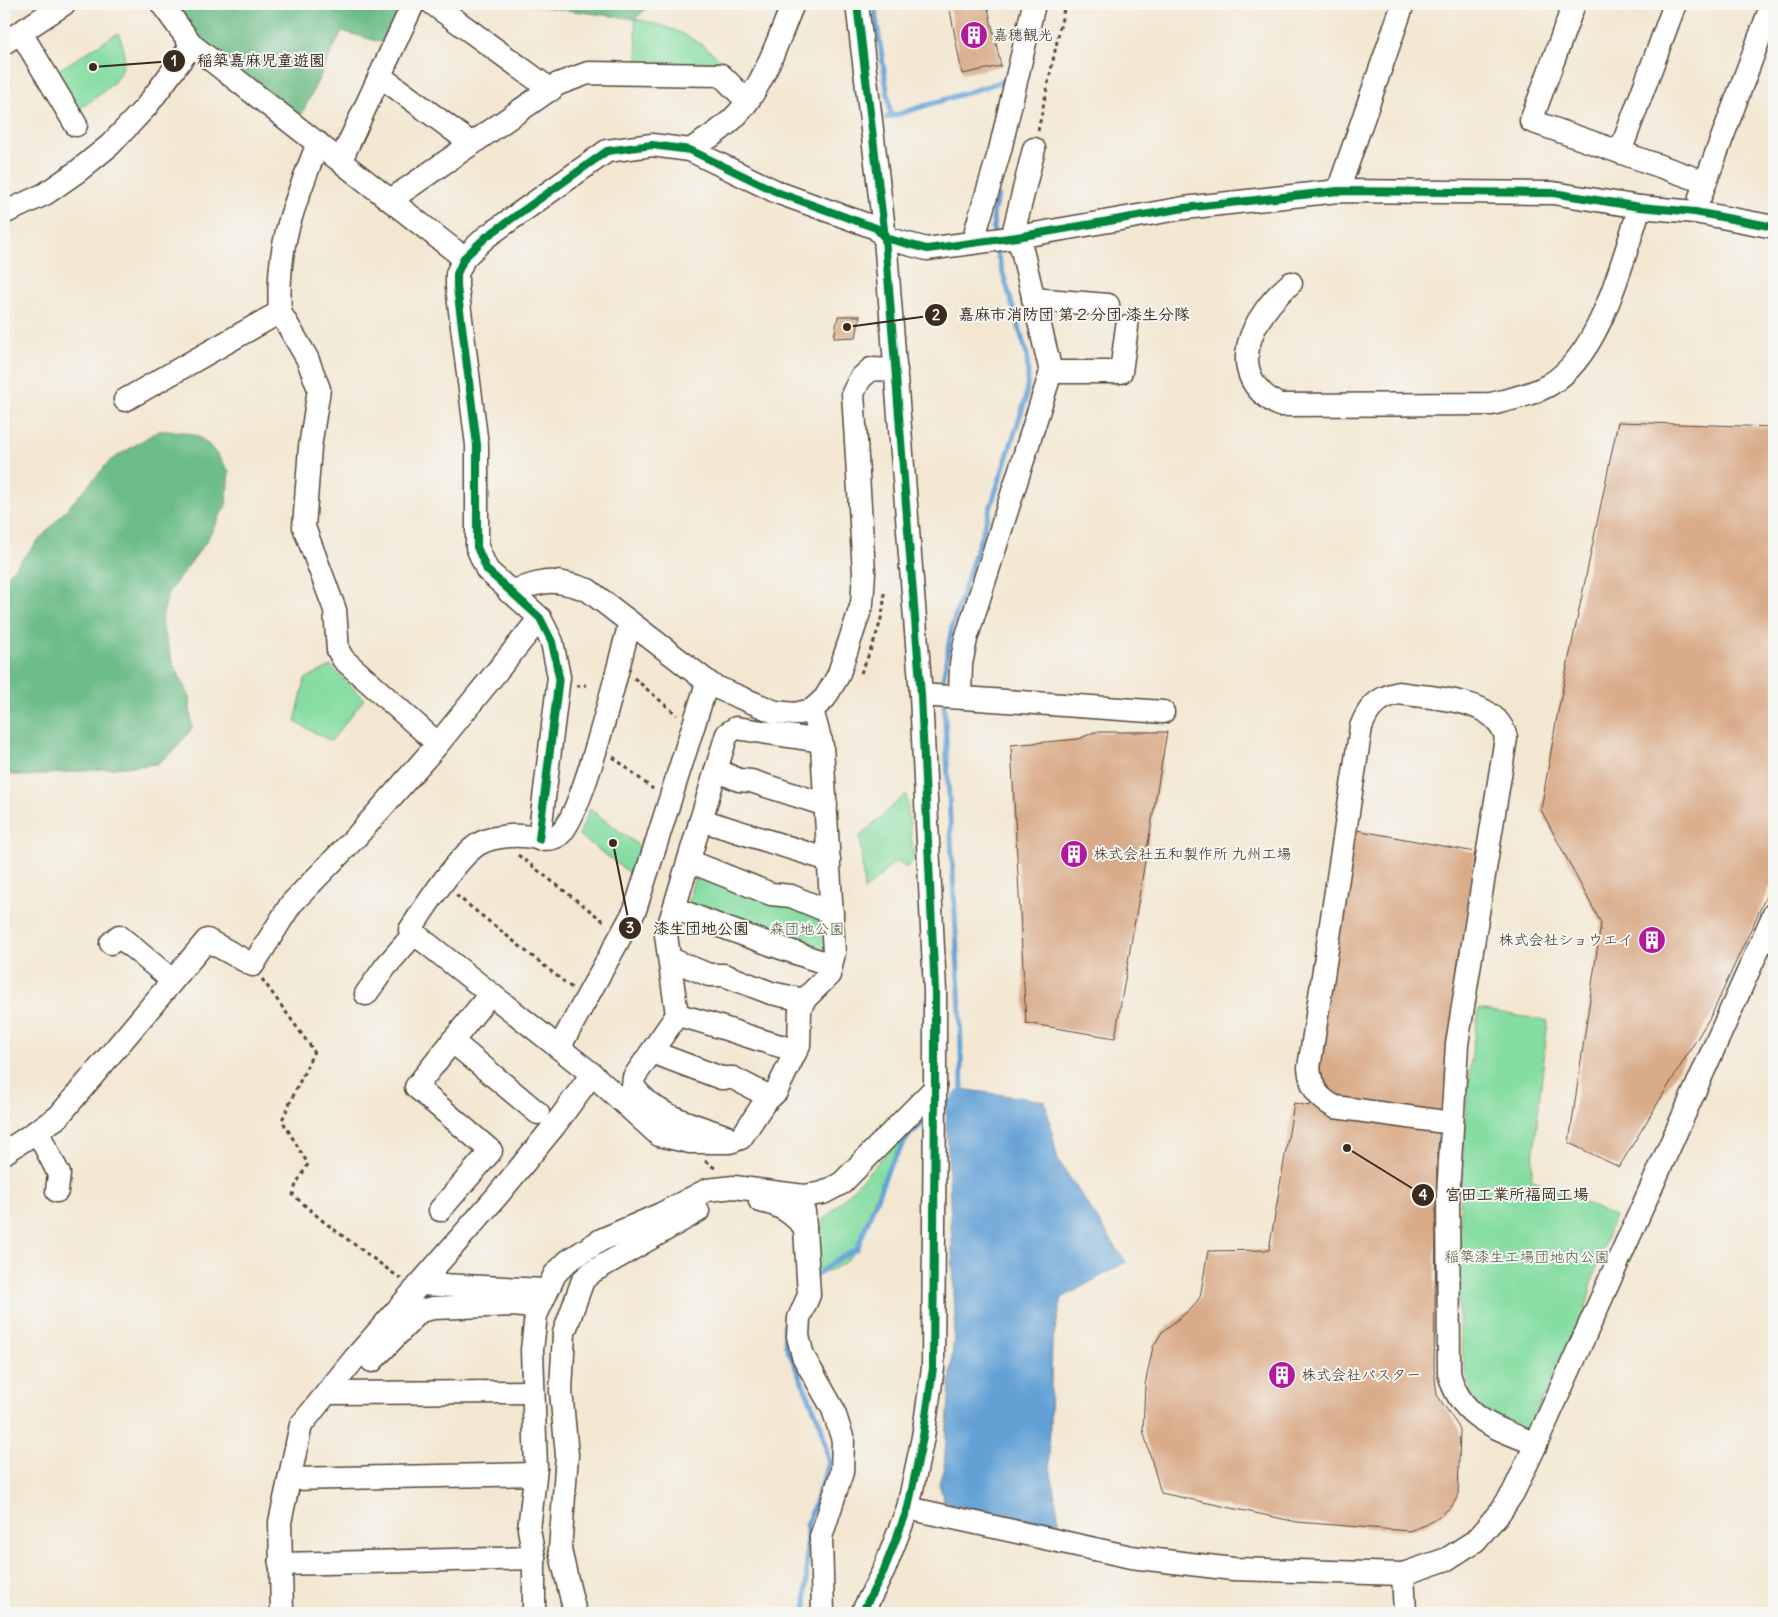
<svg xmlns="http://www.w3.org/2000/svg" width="1778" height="1617" viewBox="0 0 1778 1617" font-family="Delius,'Klee One',sans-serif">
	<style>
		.green { fill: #85dda1; stroke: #608460 }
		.forest { fill: #6cbc87; stroke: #547352 }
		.water { fill: #63a1d5; stroke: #4f667a }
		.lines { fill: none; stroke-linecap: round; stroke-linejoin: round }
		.stream { stroke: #63a1d5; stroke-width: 5 }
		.building { fill: #d9ab88 }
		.minor-casing { stroke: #574639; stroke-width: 25 }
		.path { stroke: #574639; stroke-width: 3; stroke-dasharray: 4 4; stroke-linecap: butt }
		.minor { stroke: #fff; stroke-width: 22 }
		.cycleway-casing { stroke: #f6f6f2; stroke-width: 11 }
		.cycleway { stroke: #00873e; stroke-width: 8 }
		.labels { text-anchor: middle; stroke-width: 4; stroke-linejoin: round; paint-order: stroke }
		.poi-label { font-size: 15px; fill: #3b2a1e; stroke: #f6f6f2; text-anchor: start }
		.park-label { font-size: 15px; fill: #4e573f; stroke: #f6f6f2 }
		.leader { fill: none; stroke: #3b2a1e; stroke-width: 2 }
		.callout-dot { fill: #3b2a1e; stroke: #f6f6f2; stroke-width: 2 }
		.mark-label { font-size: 15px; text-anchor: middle; font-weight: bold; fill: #fff }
		.callout-label { font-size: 16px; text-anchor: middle; font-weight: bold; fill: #3b2a1e; stroke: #f6f6f2; stroke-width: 4; stroke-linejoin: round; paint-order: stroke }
	</style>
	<rect width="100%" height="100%" fill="#f6f6f2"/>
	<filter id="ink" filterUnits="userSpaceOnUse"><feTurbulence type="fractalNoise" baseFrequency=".02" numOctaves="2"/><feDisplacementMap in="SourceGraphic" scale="10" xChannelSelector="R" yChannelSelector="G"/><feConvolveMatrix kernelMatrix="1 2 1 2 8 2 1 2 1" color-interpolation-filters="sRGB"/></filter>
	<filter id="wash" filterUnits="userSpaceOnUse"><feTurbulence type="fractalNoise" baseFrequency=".0096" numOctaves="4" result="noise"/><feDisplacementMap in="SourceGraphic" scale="20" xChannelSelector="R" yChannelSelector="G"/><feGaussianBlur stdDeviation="1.12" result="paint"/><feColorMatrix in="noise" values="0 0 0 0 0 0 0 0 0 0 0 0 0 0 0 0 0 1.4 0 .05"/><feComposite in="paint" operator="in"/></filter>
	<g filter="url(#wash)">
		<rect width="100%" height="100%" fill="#f3e7d2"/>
		<g class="green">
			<path d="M635,19C671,26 702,39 726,66L638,63Z"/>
			<path d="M118,33C138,74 107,89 78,110L55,72Z"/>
			<path d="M331,666L364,699L331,741L295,722L305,679Z"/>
			<path d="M906,794L914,859L906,868L896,861L864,891L860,836Z"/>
			<path d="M590,809L647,852L640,881L579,835Z"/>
			<path d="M695,873L829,915L830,949L818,956L688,906Z"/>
			<path d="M1479,1009L1548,1021L1531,1179L1614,1216L1595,1272L1584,1315L1529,1428L1514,1430L1474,1405C1453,1331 1457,1270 1461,1194C1464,1130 1467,1072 1479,1009Z"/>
			<path d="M916,1127C903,1149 887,1170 877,1193C861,1228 862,1271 813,1273L811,1240L818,1226L899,1140Z"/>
		</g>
		<g class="forest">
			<path d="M162,4H410L394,46L342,31L296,126Z"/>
			<path d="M521,4H651L635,19Z"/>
			<path d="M158,431C201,430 204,437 229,471L226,505L206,542L168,593L161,623L174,666L189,696L192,728L175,750L157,764L27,776L4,774V579L111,460Z"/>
		</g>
		<path class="water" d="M962,1089L1045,1101L1058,1160L1126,1262L1062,1298L1052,1344L1049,1461L1061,1532L944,1502L939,1483L944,1467L955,1318L946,1105L955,1101Z"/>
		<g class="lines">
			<g class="stream">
				<path d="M874,4L891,116"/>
				<path d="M886,118L1010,79"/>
				<path d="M994,235L993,213L998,196"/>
				<path d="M944,690L943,680L952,626L1025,401L1028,379L1027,355L995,246"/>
				<path d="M942,1108L953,1100L962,1089L960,1010L944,701"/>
				<path d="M814,1277L836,1260L857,1249L889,1167L909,1135L928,1120"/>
				<path d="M798,1293L784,1327L786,1345L821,1425L829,1463L807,1525L806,1613"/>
			</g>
		</g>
		<g id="blocks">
			<g class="building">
				<path d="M949,4H987L1001,66L962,74Z"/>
				<path d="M838,316H860L856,337L834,338Z"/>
				<path d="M1618,422L1773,427L1774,429V879L1712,1014L1619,1167L1569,1143L1601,923L1541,810L1557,716Z"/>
				<path d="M1094,732H1167L1115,1038L1026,1023L1011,745L1079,739Z"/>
				<path d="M1351,829L1475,852L1437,1156L1434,1369L1437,1395L1460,1429L1458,1496L1452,1506L1441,1515L1426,1525L1409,1531L1297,1522L1161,1493L1143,1430L1145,1385L1153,1347L1162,1332L1193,1307L1200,1297L1208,1251L1269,1250L1294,1103L1309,1106Z"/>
			</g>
		</g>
	</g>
	<g filter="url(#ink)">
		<use href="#blocks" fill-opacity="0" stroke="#574639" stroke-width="1"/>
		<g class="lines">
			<g class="minor-casing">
				<g id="minor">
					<path d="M162,4L192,45L464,258"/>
					<path d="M433,4L551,90"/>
					<path d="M857,4L885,238L921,695L935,991V1088L933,1368L923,1437L908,1508L884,1570L862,1613"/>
					<path d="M1574,4L1531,121L1705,182"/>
					<path d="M21,33L76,125"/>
					<path d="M4,43L64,4"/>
					<path d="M380,76L472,144"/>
					<path d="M690,150C709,138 728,126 742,109C766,79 778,39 793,4"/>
					<path d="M1620,152L1675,4"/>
					<path d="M341,160L413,4"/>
					<path d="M1338,191L1403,4"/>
					<path d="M1700,197L1772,4"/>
					<path d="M392,199L558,84L588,73L721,75L747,101"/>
					<path d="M4,213L45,194L78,171L110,145L146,107L192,45"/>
					<path d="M982,241L976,230L1000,150L1034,4"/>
					<path d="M1291,283C1252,316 1221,374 1279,405L1491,404C1511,399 1531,395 1549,385C1602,353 1621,263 1640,207"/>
					<path d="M1033,299L1108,305"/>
					<path d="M280,312L307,358L319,389L310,447L304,527L335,610L338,650L343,659L438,744"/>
					<path d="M1051,372H1121L1127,327"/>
					<path d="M125,400L280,312C276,244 294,205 318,143"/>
					<path d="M509,592C546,581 550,577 588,590L713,686L775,712L795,714L812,710L825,698L838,676L862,604L864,572L853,393L860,379L871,369L896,370"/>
					<path d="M630,623C619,661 584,815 559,835C548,843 534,836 522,836C512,835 495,837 485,841C462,848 424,909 410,930L592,1074L659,1135L690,1142H730L741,1138L764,1103L776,1092L793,1057L799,1045L800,1010L804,1000L829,975L834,953L822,746L812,710"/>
					<path d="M921,695L1163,712"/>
					<path d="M960,696L961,664L966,639L1051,372L1022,250L1014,230L1034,149"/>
					<path d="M716,770L739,780L751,781L826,805"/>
					<path d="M701,820L829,860"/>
					<path d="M539,839L559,677L552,642L540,618L487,570L477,547V445L457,287V274L464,258L486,237L607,151L652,145L690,150L779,193L876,228L885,238L927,249L1017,237L1184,208L1338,191L1553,193L1640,207L1695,212L1774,227"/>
					<path d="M689,861L771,894L791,896L832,913"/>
					<path d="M675,908C726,930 778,947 831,965"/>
					<path d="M111,943L119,936L172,980"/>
					<path d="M670,959L709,975H724L771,993L804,1000"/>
					<path d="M366,994L386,966L414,934"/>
					<path d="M677,1015C718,1024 756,1041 796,1050"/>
					<path d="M452,1041L538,1113"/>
					<path d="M559,1048L635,910L707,683"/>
					<path d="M652,1052L721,1078H733L770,1097"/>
					<path d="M1452,1123L1335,1107C1318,1098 1311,1088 1309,1068L1361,727C1368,708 1378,697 1399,693C1433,699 1497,697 1506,738L1457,1044L1448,1195L1449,1372C1459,1418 1496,1428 1536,1444"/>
					<path d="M37,1131L59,1174L57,1191"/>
					<path d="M725,1136C691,1123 655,1117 633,1086L634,1077L677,1015L666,935L727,734L736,728L821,741"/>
					<path d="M4,1153L58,1117L207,940L253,965L291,904L356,837L438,744L540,618"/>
					<path d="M760,1201C781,1205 790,1212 805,1227"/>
					<path d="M440,1210L491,1151L416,1087L490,994"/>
					<path d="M804,1212L809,1295L799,1318L798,1336L803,1356L833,1409L843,1440L842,1472L821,1537L823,1613"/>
					<path d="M420,1284L546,1290"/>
					<path d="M372,1361L420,1311L433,1308L514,1305L539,1308"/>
					<path d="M327,1393L532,1392"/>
					<path d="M289,1479L535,1474"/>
					<path d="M908,1508L1131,1557L1233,1569L1403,1574L1447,1559L1475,1541L1500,1512L1513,1493L1536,1444L1774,914"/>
					<path d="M280,1564L534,1558"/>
					<path d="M1403,1574L1405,1613"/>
					<path d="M282,1613L280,1522L301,1425L355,1358L497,1196L555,1125L592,1074"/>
					<path d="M534,1613V1558L529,1529L536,1468L532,1350L536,1315L555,1274L568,1261L601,1240L661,1214L707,1190L734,1187L804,1196L823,1193L842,1183L935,1088"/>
					<path d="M575,1613L560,1550L567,1455L561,1391L564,1333L583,1280L592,1272L698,1211"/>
				</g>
			</g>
			<g class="path">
				<path d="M1038,131L1065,4"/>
				<path d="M861,673C871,649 885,619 884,593"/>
				<path d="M634,678L677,715"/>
				<path d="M576,686L586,685"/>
				<path d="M613,757L653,789"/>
				<path d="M518,855L606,923"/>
				<path d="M456,895L572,988"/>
				<path d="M262,979L314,1051L282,1120L308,1164L296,1184L293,1195L324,1222L401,1279"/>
				<path d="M705,1161L716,1169"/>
			</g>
			<use href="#minor" class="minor"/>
			<g class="cycleway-casing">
				<g id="cycleway">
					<path d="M857,4L885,238L921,695L935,991V1088L933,1368L923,1437L908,1508L884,1570L862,1613"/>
					<path d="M539,839L559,677L552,642L540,618L487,570L477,547V445L457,287V274L464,258L486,237L607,151L652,145L690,150L779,193L876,228L885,238L927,249L1017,237L1184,208L1338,191L1553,193L1640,207L1695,212L1774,227"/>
				</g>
			</g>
			<use href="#cycleway" class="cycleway"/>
		</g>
	</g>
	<defs>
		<g id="building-disc" transform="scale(1.4375)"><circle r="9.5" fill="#b5179e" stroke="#f6f6f2"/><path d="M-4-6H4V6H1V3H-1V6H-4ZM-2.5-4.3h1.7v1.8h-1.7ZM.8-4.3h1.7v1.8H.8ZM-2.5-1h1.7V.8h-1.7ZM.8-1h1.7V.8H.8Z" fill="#fff"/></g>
	</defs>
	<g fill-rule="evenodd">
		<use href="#building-disc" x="974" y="35"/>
		<use href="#building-disc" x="1074" y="854"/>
		<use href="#building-disc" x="1652" y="940"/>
		<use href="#building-disc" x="1282" y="1375"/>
	</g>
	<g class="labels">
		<g class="poi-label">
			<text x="993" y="40">嘉穂観光</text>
			<text x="1093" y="859">株式会社五和製作所 九州工場</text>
			<text x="1633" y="945" text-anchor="end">株式会社ショウエイ</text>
			<text x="1301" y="1380">株式会社パスター</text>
		</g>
		<g class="park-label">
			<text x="807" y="934">森団地公園</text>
			<text x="1527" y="1262">稲築漆生工場団地内公園</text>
		</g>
	</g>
	<path class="leader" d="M93 67L174 61M847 327L936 315M613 843L630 928M1347 1148L1423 1195"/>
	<g class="callout-dot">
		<circle cx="93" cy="67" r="5"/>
		<circle cx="847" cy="327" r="5"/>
		<circle cx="613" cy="843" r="5"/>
		<circle cx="1347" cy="1148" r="5"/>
		<circle cx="174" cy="61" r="12"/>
		<circle cx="936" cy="315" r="12"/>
		<circle cx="630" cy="928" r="12"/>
		<circle cx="1423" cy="1195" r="12"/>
	</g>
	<g class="mark-label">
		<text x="174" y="66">1</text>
		<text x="936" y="320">2</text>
		<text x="630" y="933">3</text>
		<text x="1423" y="1200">4</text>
	</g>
	<g class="callout-label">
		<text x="261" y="66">稲築嘉麻児童遊園</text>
		<text x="1074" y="320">嘉麻市消防団 第２分団 漆生分隊</text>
		<text x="701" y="934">漆生団地公園</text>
		<text x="1517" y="1200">宮田工業所福岡工場</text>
	</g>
	<rect width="1778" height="1617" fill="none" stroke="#f6f6f2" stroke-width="20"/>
</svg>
